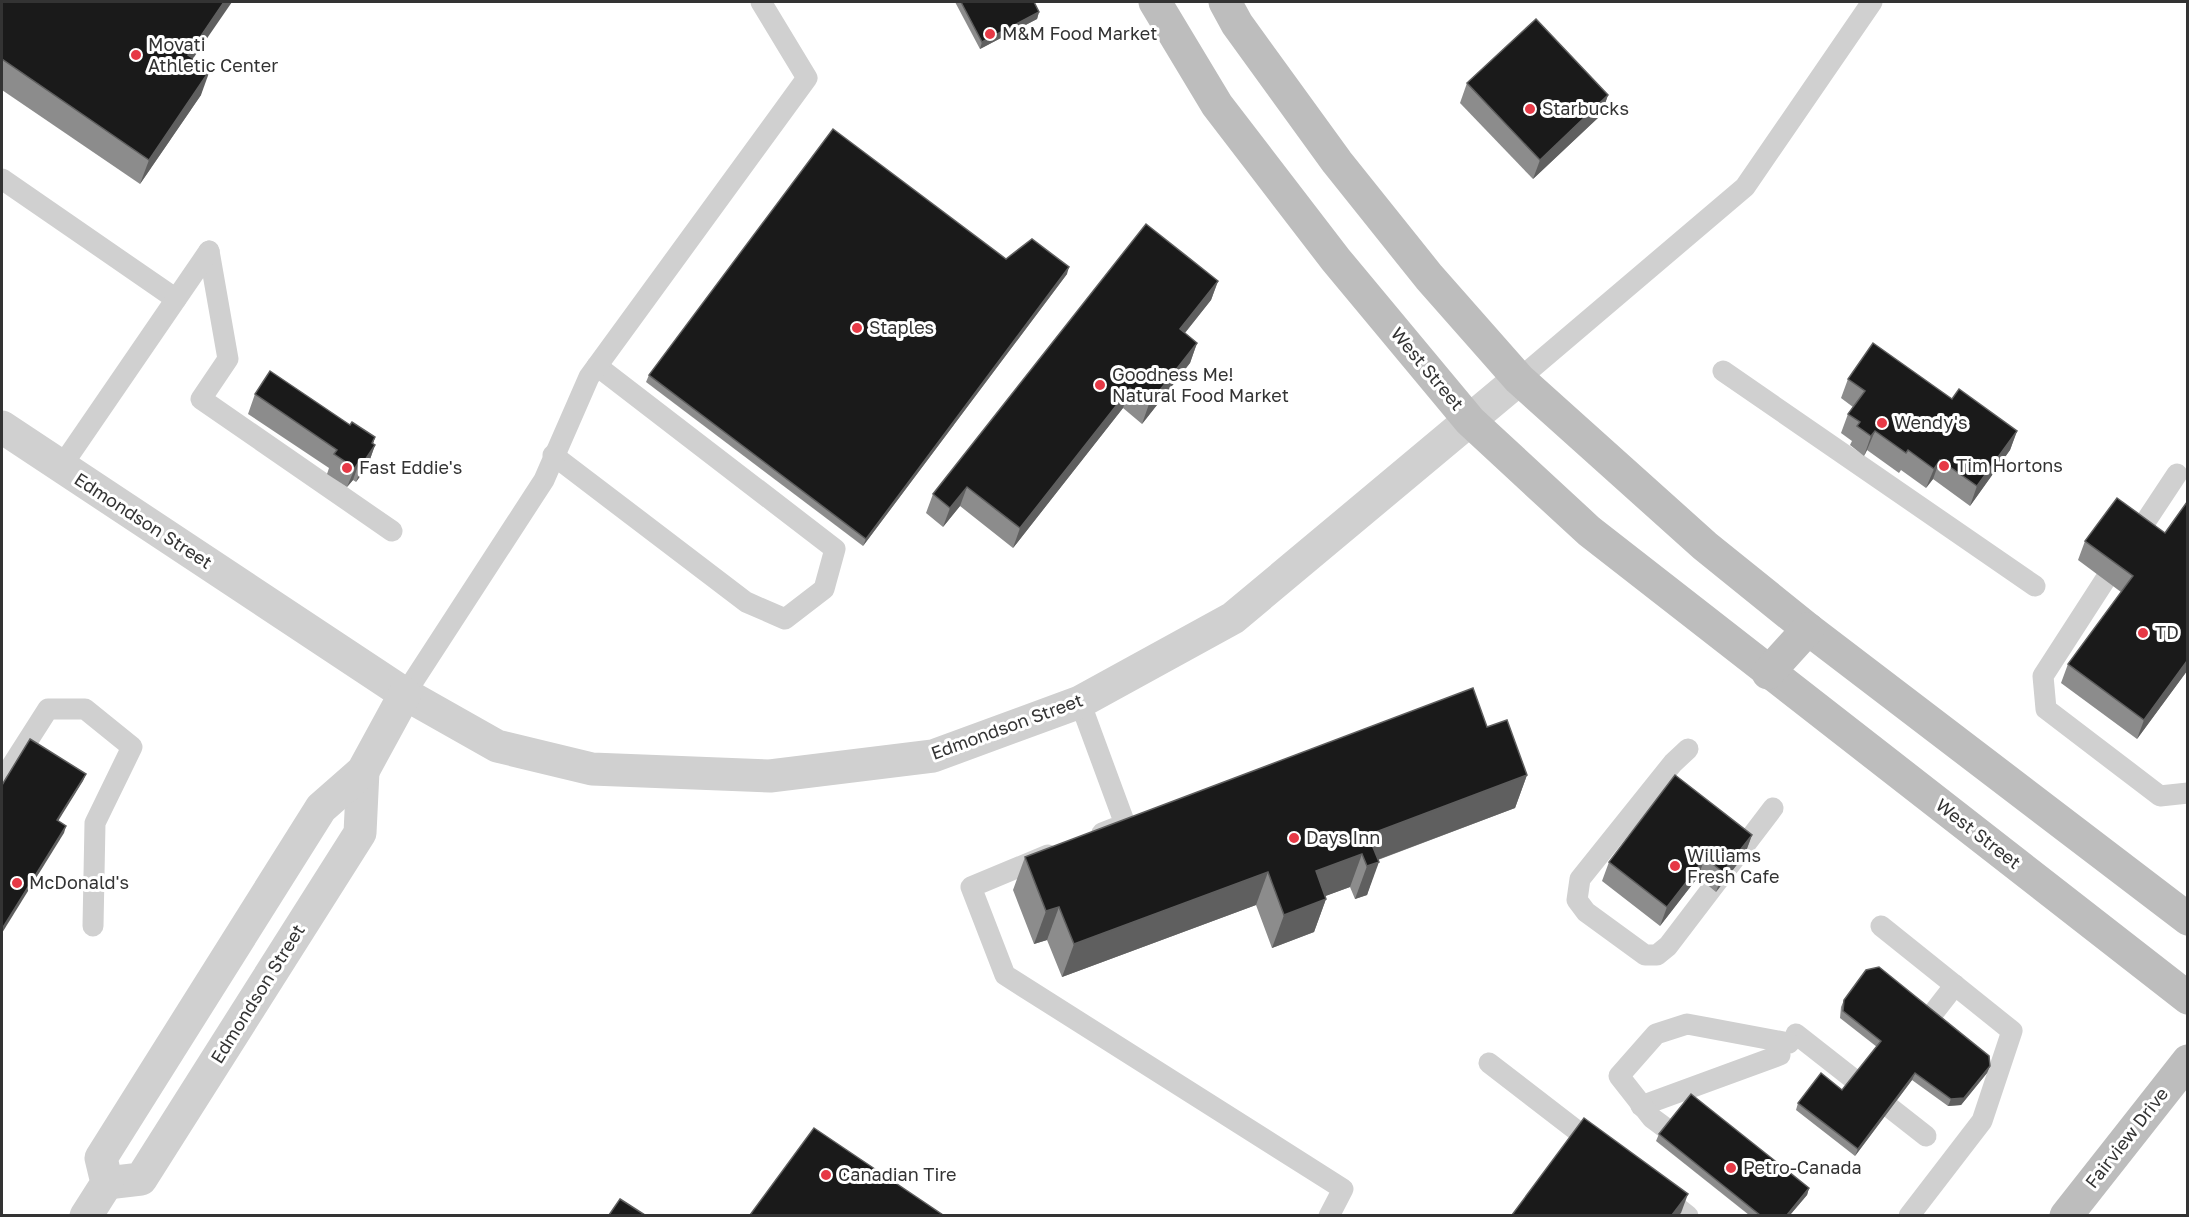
<svg xmlns="http://www.w3.org/2000/svg" width="2189" height="1217" viewBox="0 0 2189 1217" font-family="'Golos Text',sans-serif">
	<style>
		.lines { fill: none; stroke-linecap: round; stroke-linejoin: round }
		.service { stroke: #d0d0d0; stroke-width: 21 }
		.tertiary { stroke: #d0d0d0; stroke-width: 33 }
		.secondary { stroke: #bdbdbd; stroke-width: 33 }
		.wall { fill: #8c8c8c }
		.shaded-wall { fill: #5f5f5f }
		.building { fill: #1a1a1a; stroke: #5f5f5f; stroke-width: 1.5 }
		.poi-dot { fill: #e63946; stroke: #fff; stroke-width: 2 }
		.labels { text-anchor: middle; stroke-width: 6; stroke-linejoin: round; paint-order: stroke }
		.poi-label { font-size: 18px; fill: #333; stroke: #fff; text-anchor: start }
		.street-label { font-size: 18px; fill: #333; stroke: #fff }
	</style>
	<rect width="100%" height="100%" fill="#fff"/>
	<g class="lines">
		<g class="service">
			<path d="M2,179L176,299"/>
			<path d="M209,251L228,359L201,399L392,531"/>
			<path d="M1723,371L2035,586"/>
			<path d="M1519,379L1745,187L1872,2"/>
			<path d="M553,455L746,602L785,619L824,589L835,549L597,366"/>
			<path d="M61,467L209,251"/>
			<path d="M2136,536L2177,474"/>
			<path d="M2105,580L2043,676L2046,709L2160,796L2188,793"/>
			<path d="M405,694L544,480L589,377L807,78L761,2"/>
			<path d="M1080,702L1125,824L1102,833"/>
			<path d="M1688,749L1673,763L1580,879L1577,900L1586,912L1645,955H1657L1668,946L1773,808"/>
			<path d="M2,781L48,709H85L132,747L95,823L93,926"/>
			<path d="M1048,855L971,887L1005,975L1343,1189L1329,1216"/>
			<path d="M1881,926L2012,1031L1982,1121L1909,1216"/>
			<path d="M1796,1034L1926,1136"/>
			<path d="M1917,1034L1955,985"/>
			<path d="M1489,1063L1598,1147"/>
			<path d="M1641,1106L1780,1055"/>
			<path d="M1687,1144L1652,1118L1619,1076L1656,1034L1687,1024L1789,1043"/>
			<path d="M1659,1193L1688,1216"/>
		</g>
		<g class="tertiary">
			<path d="M2,427L405,694L497,746L592,769L770,776L933,756L1080,702L1233,618L1519,379"/>
			<path d="M107,1183L141,1179L360,833L363,771"/>
			<path d="M86,1216L107,1183L101,1158L321,808L363,771L405,694"/>
		</g>
		<g class="secondary">
			<path d="M1155,2L1217,105L1336,260L1470,421L1589,531L2188,998"/>
			<path d="M1225,2L1237,24L1337,162L1429,277L1519,379L1705,546L1808,629L2188,919"/>
			<path d="M1768,673L1808,629"/>
			<path d="M2066,1216L2188,1061"/>
		</g>
	</g>
	<g class="wall">
		<path d="M2,2L193,58L201,95L140,184L2,90Z"/>
		<path d="M955,2H1034L1039,12L1037,19L980,49Z"/>
		<path d="M1467,83L1608,95L1601,115L1533,179L1460,103Z"/>
		<path d="M1006,259L1067,274L863,546L646,382L649,375Z"/>
		<path d="M1218,281L1211,300L1185,333L1197,343L1190,363L1142,424L1123,408L1013,548L960,506L943,527L926,513L933,494Z"/>
		<path d="M1848,379L1952,399L2017,431L2010,450L1970,506L1933,479L1926,488L1901,470L1899,473L1867,450L1864,456L1850,445L1852,441L1841,433L1848,414L1853,407L1841,398Z"/>
		<path d="M255,394L350,425L375,437L373,444L375,445L368,465L356,482L353,480L347,487L327,474L329,468L248,414Z"/>
		<path d="M2117,498L2187,671L2137,739L2061,683L2068,664L2121,592L2078,560L2085,541Z"/>
		<path d="M1487,727L1527,775L1515,808L1378,860L1367,895L1355,899L1350,887L1325,896L1326,899L1314,932L1272,948L1256,905L1062,977L1047,940L1034,944L1013,890L1025,857Z"/>
		<path d="M1752,835L1745,854L1716,892L1698,877L1660,926L1602,881L1609,862Z"/>
		<path d="M1844,1000L1990,1066L1987,1073L1961,1105L1948,1106L1912,1080L1855,1156L1796,1110L1798,1103L1842,1090L1877,1047L1840,1018L1841,1007Z"/>
		<path d="M1659,1134L1809,1188L1807,1195L1790,1215H1749L1656,1141Z"/>
	</g>
	<g class="shaded-wall">
		<path d="M224,2H232L179,79L188,55Z"/>
		<path d="M1039,12L1037,19L980,49L982,42Z"/>
		<path d="M210,70L201,95L140,184L149,160Z"/>
		<path d="M1608,95L1601,115L1533,179L1540,160Z"/>
		<path d="M1069,267L1067,274L863,546L866,539Z"/>
		<path d="M1218,281L1211,300L1172,349L1180,329Z"/>
		<path d="M1197,343L1190,363L1142,424L1149,404Z"/>
		<path d="M1130,388L1123,408L1013,548L1020,528Z"/>
		<path d="M1875,431L1867,450L1864,456L1871,436Z"/>
		<path d="M2017,431L2010,450L1970,506L1977,486Z"/>
		<path d="M375,437L370,453L375,445L368,465L356,482L363,463L372,443Z"/>
		<path d="M360,460L353,480L347,487L355,468Z"/>
		<path d="M1940,460L1933,479L1926,488L1934,469Z"/>
		<path d="M967,487L960,506L943,527L950,508Z"/>
		<path d="M2187,661V671L2137,739L2144,720Z"/>
		<path d="M86,774L83,781L55,826L57,820Z"/>
		<path d="M1527,775L1515,808L1366,864L1362,854L1350,887L1304,904L1316,871L1368,835Z"/>
		<path d="M66,826L64,833L2,933V929Z"/>
		<path d="M1752,835L1745,854L1716,892L1723,872Z"/>
		<path d="M1705,858L1698,877L1660,926L1667,907Z"/>
		<path d="M1379,862L1367,895L1355,899L1367,866Z"/>
		<path d="M1268,872L1256,905L1062,977L1074,944Z"/>
		<path d="M1326,899L1314,932L1272,948L1284,915Z"/>
		<path d="M1059,907L1047,940L1034,944L1046,911Z"/>
		<path d="M1990,1066L1987,1073L1961,1105L1948,1106L1951,1099Z"/>
		<path d="M1915,1073L1912,1080L1855,1156L1858,1149Z"/>
		<path d="M1809,1188L1807,1195L1790,1215H1787Z"/>
		<path d="M1688,1194L1681,1213L1679,1215H1672Z"/>
	</g>
	<g class="building">
		<path d="M2,2H224L188,55L210,70L149,160L2,59Z"/>
		<path d="M961,2H1034L1039,12L982,42Z"/>
		<path d="M1536,19L1608,95L1540,160L1467,83Z"/>
		<path d="M833,129L1006,259L1032,239L1069,267L866,539L649,375Z"/>
		<path d="M1146,224L1218,281L1180,329L1197,343L1149,404L1130,388L1020,528L967,487L950,508L933,494Z"/>
		<path d="M1873,343L1952,399L1959,389L2017,431L1977,486L1940,460L1934,469L1908,450L1906,453L1875,431L1871,436L1857,426L1860,422L1848,414L1865,391L1848,379Z"/>
		<path d="M270,371L350,425L352,422L375,437L372,443L375,445L363,463L360,460L355,468L334,454L337,450L255,394Z"/>
		<path d="M2117,498L2165,533L2187,502V661L2144,720L2068,664L2133,576L2085,541Z"/>
		<path d="M1473,688L1487,727L1507,720L1527,775L1368,835L1379,862L1367,866L1362,854L1316,871L1326,899L1284,915L1268,872L1074,944L1059,907L1046,911L1025,857Z"/>
		<path d="M30,739L86,774L57,820L66,826L2,929V785Z"/>
		<path d="M1675,775L1752,835L1723,872L1705,858L1667,907L1609,862Z"/>
		<path d="M1879,967L1989,1056L1990,1066L1964,1098L1951,1099L1915,1073L1858,1149L1798,1103L1821,1073L1842,1090L1881,1041L1843,1011L1844,1000L1866,970Z"/>
		<path d="M1691,1094L1809,1188L1787,1215H1760L1659,1134Z"/>
		<path d="M1584,1118L1688,1194L1672,1215H1512Z"/>
		<path d="M814,1128L943,1215H750Z"/>
		<path d="M620,1199L645,1215H609Z"/>
	</g>
	<g class="poi-dot">
		<circle cx="990" cy="34" r="6"/>
		<circle cx="136" cy="55" r="6"/>
		<circle cx="1530" cy="109" r="6"/>
		<circle cx="857" cy="328" r="6"/>
		<circle cx="1100" cy="385" r="6"/>
		<circle cx="1882" cy="423" r="6"/>
		<circle cx="1944" cy="466" r="6"/>
		<circle cx="347" cy="468" r="6"/>
		<circle cx="2143" cy="633" r="6"/>
		<circle cx="1294" cy="838" r="6"/>
		<circle cx="1675" cy="866" r="6"/>
		<circle cx="17" cy="883" r="6"/>
		<circle cx="1731" cy="1168" r="6"/>
		<circle cx="826" cy="1175" r="6"/>
	</g>
	<g class="labels">
		<g class="poi-label">
			<text x="1002" y="40">M&amp;M Food Market</text>
			<text x="148" y="51">Movati<tspan x="148" dy="21">Athletic Center</tspan></text>
			<text x="1542" y="115">Starbucks</text>
			<text x="869" y="334">Staples</text>
			<text x="1112" y="381">Goodness Me!<tspan x="1112" dy="21">Natural Food Market</tspan></text>
			<text x="1894" y="429">Wendy's</text>
			<text x="1956" y="472">Tim Hortons</text>
			<text x="359" y="474">Fast Eddie's</text>
			<text x="2155" y="639">TD</text>
			<text x="1306" y="844">Days Inn</text>
			<text x="1687" y="862">Williams<tspan x="1687" dy="21">Fresh Cafe</tspan></text>
			<text x="29" y="889">McDonald's</text>
			<text x="1743" y="1174">Petro-Canada</text>
			<text x="838" y="1181">Canadian Tire</text>
		</g>
		<g class="street-label">
			<text transform="translate(1427 369) rotate(50)" y="6">West Street</text>
			<text transform="translate(143 521) rotate(33)" y="6">Edmondson Street</text>
			<text transform="translate(1007 727) rotate(-20)" y="6">Edmondson Street</text>
			<text transform="translate(1978 834) rotate(38)" y="6">West Street</text>
			<text transform="translate(258 994) rotate(-58)" y="6">Edmondson Street</text>
			<text transform="translate(2127 1138) rotate(-52)" y="6">Fairview Drive</text>
		</g>
	</g>
	<rect width="2189" height="1217" fill="none" stroke="#333333" stroke-width="6"/>
</svg>
